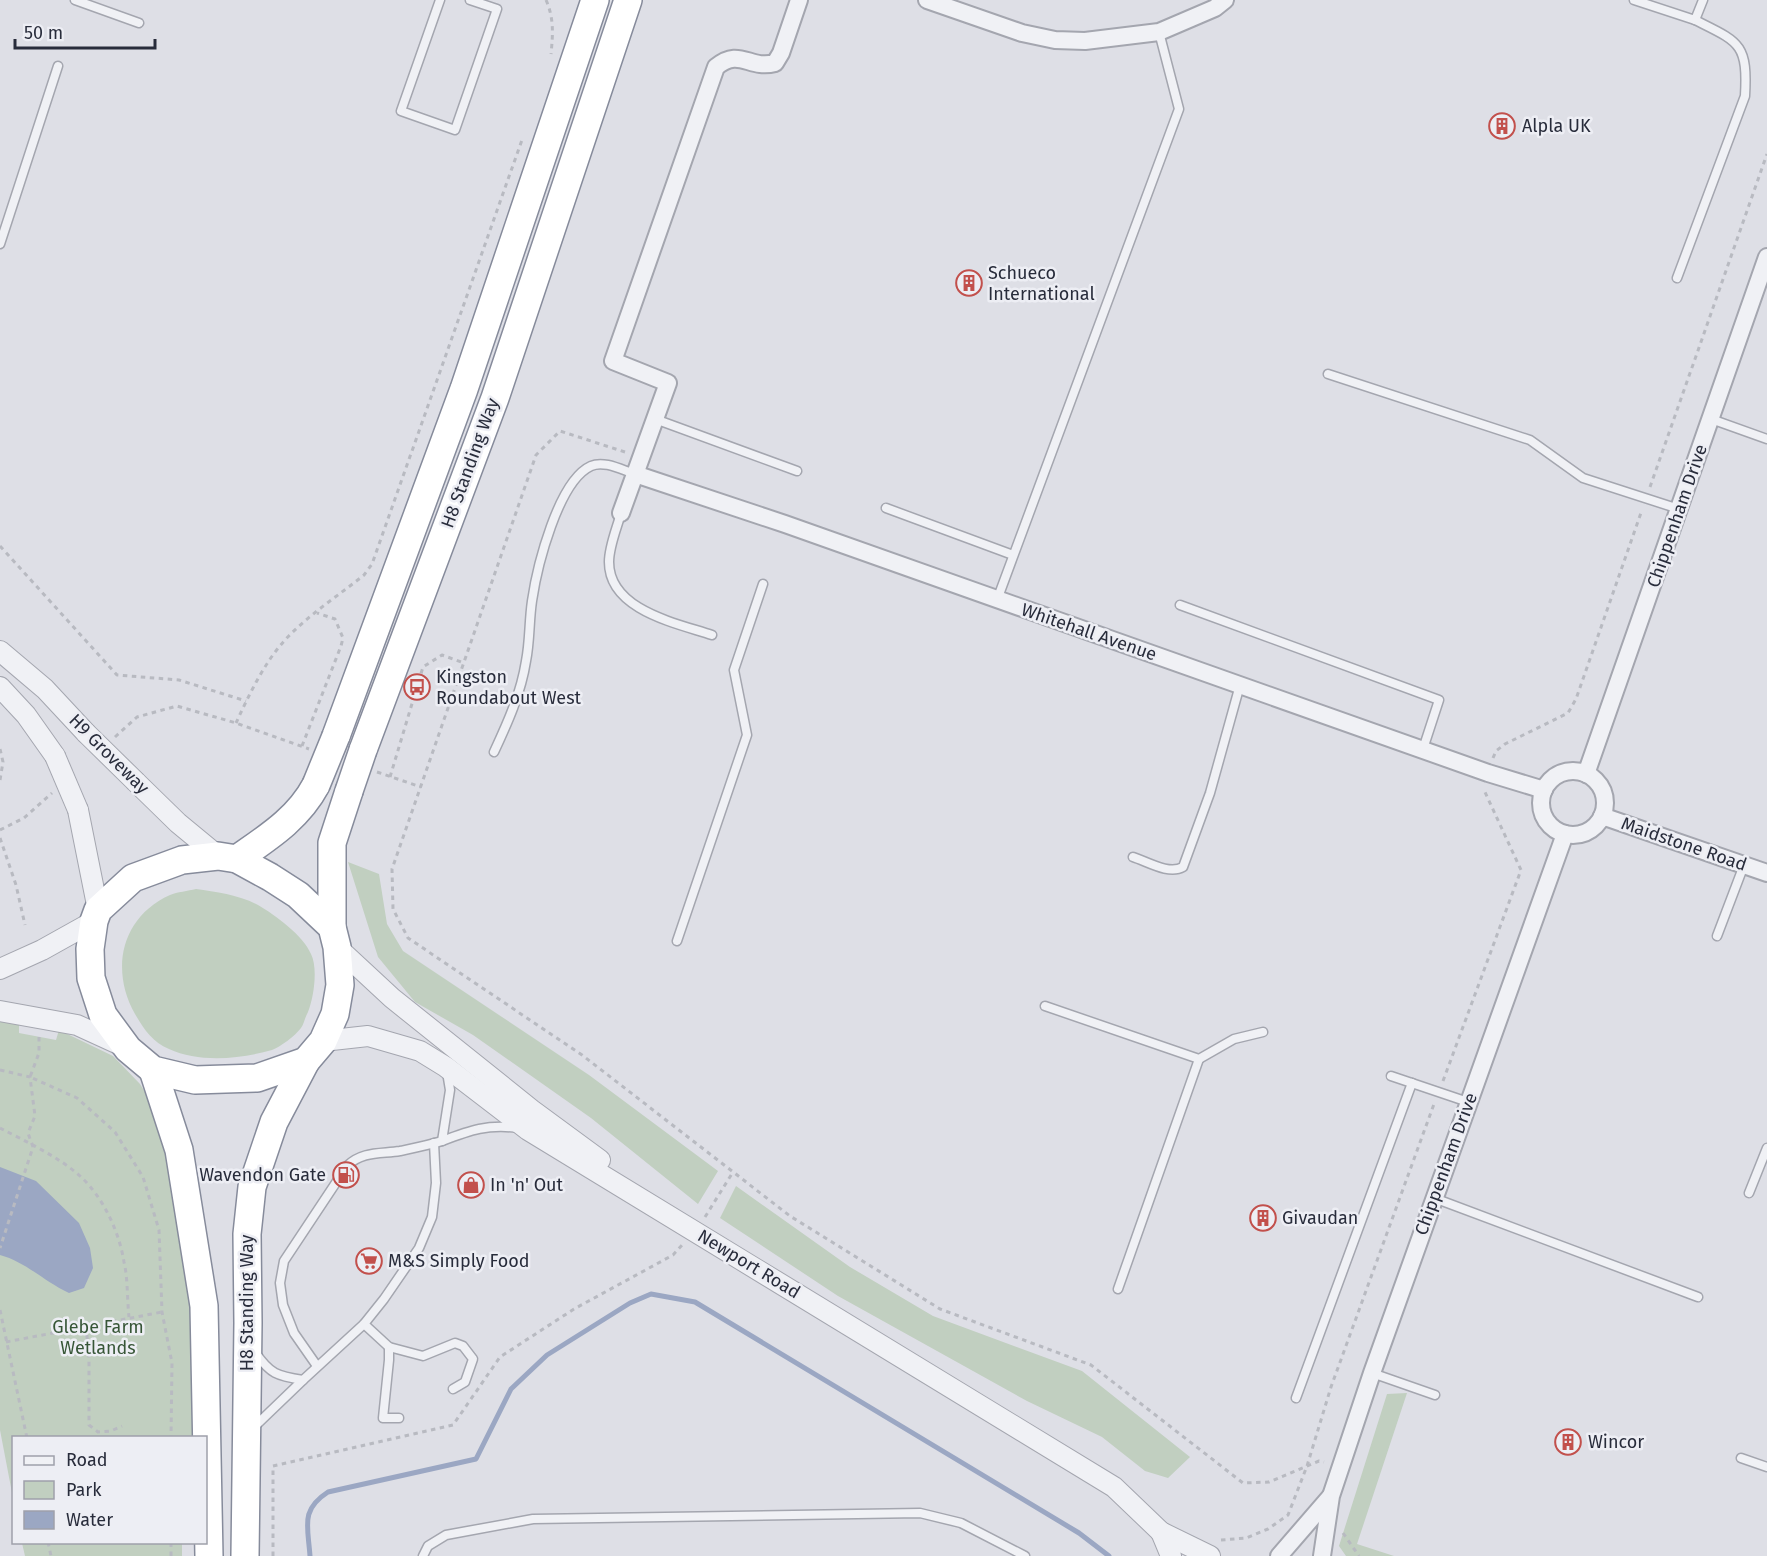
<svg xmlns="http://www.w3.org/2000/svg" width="1767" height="1556" viewBox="0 0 1767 1556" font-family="'Fira Sans',sans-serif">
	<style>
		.green { fill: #c1cfc0 }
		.water { fill: #9ba7c3 }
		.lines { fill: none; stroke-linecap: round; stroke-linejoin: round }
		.stream { stroke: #9ba7c3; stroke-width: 5 }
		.service-casing { stroke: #a4a6af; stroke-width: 11 }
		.minor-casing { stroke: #a4a6af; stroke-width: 20 }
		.tertiary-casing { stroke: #a4a6af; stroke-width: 22 }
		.trunk-casing { stroke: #868b9b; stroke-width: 30 }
		.path { stroke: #b8bac1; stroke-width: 3; stroke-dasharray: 4.5 4.5; stroke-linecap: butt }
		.service { stroke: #f0f1f5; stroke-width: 8 }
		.minor { stroke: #f0f1f5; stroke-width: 16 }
		.tertiary { stroke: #f0f1f5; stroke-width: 20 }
		.trunk { stroke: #fff; stroke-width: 27 }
		.tertiary-bridge-casing { stroke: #a4a6af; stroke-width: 22; stroke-linecap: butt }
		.trunk-bridge-casing { stroke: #868b9b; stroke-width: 30; stroke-linecap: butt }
		.tertiary-bridge { stroke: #f0f1f5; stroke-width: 20 }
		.trunk-bridge { stroke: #fff; stroke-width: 27 }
		.labels { text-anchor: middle; stroke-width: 5; stroke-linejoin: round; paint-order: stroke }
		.poi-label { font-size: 18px; fill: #282c3b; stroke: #edeef4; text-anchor: start }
		.street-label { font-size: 18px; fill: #282c3b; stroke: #edeef4 }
		.park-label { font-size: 18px; fill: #375637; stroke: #edeef4 }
	</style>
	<rect width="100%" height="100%" fill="#dedfe6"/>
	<g class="green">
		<path d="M348,862L379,874L387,924L403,951L589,1075L718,1171L698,1204L591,1118L473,1035L415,1002L378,957Z"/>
		<path d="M196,889C216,892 240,895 258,905C275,915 303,935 311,954C318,968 314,997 308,1012C305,1017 304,1024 301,1028C295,1036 280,1047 272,1050C241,1059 199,1063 169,1049C152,1042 144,1029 135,1014C110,970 121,917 170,895C177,892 188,891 196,889Z"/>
		<path d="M0,1016L19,1018V1033L56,1040L59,1030L113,1056L140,1084L161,1118L193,1298L199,1433L192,1438H14L13,1498L0,1430Z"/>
		<path d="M736,1186L850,1267L933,1316L1082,1371L1190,1457L1168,1478L1145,1471L1102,1437L1027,1401L838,1296L720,1218Z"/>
		<path d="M1407,1393L1357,1544L1394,1556H1346L1339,1546L1387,1394Z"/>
		<path d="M22,1543H182V1556H25Z"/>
	</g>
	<path class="water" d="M0,1167L36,1181L79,1223L90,1248L93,1268L84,1288L69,1293C45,1282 26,1262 0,1255Z"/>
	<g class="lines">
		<path class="stream" d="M310,1556C308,1526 300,1510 328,1492L476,1459L511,1389L547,1355L630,1303L651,1294L695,1302L1079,1533L1109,1556"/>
		<g class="service-casing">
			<g id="service">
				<path d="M75,0L139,23"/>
				<path d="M440,0L401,111L455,130L497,9L470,0"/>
				<path d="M1634,0L1695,20L1703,0"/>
				<path d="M0,244L58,66"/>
				<path d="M1677,278L1745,96C1748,43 1739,42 1695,20"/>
				<path d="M1328,374L1530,440L1583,478L1679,509"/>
				<path d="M655,419L797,471"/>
				<path d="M1711,419L1767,439"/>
				<path d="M886,508L1013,555"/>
				<path d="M621,513C617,528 609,546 609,562C609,610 676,623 712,635"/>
				<path d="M997,600L1179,109L1159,32"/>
				<path d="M1180,605L1439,700L1423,749"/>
				<path d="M494,752C508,722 521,693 526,661C530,641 529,621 532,601C537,567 558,481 591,466C604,460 622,470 635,474"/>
				<path d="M1133,857C1148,862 1169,875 1183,867L1210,793L1240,685"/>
				<path d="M1717,936L1744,865"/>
				<path d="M677,941L747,735L734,670L763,584"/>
				<path d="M1045,1006L1199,1059L1234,1039L1263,1032"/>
				<path d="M447,1072L450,1090L442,1141C471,1130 487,1124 519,1128"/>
				<path d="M1391,1076L1468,1102"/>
				<path d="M1749,1193L1767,1148"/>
				<path d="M1434,1198L1698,1297"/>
				<path d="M1118,1289L1199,1059"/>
				<path d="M364,1324L389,1347L423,1356L455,1343L463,1346L473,1359L465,1382L453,1389"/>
				<path d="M389,1347V1360L383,1418H399"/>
				<path d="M317,1366L294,1333L283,1305L280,1283L284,1261L347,1166C362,1151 381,1154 400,1151C414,1148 429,1145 442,1141"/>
				<path d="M1372,1373L1435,1395"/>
				<path d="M303,1380L364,1324L384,1299L419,1248L432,1217L436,1183L434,1143"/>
				<path d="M1296,1398L1412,1083"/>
				<path d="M253,1428L303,1380C277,1376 270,1374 255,1352"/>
				<path d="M1741,1458L1767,1467"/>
				<path d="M423,1556L428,1546L446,1535L533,1519L920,1513L961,1523L1025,1556"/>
			</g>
		</g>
		<g class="minor-casing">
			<g id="minor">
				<path d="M927,0L1022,33L1055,40L1085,41L1159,32L1215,8L1225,0"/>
				<path d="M635,474L785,524L1488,773L1544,790"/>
				<path d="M621,513L668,383L613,361L716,67C740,47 749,70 775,63L781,53L799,0"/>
				<circle cx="1573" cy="803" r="32"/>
				<path d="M1586,774L1767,257"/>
				<path d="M1602,816L1767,873"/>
				<path d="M1279,1556L1330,1497"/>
				<path d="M1322,1556L1331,1496L1372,1373L1565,834"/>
			</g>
		</g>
		<g class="tertiary-casing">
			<g id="tertiary">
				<path d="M0,651L45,689L86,733"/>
				<path d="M0,687L26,715L55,756"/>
				<path d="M136,782L178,823L218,856"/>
				<path d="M78,810L98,910"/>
				<path d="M337,947L392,998L532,1110L600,1160"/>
				<path d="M0,969L42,950L94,921"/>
				<path d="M0,1011L77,1025L125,1047"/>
				<path d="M323,1041L368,1036L420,1051L446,1067L528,1130L1114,1487L1161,1532L1210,1556"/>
				<path d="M1161,1532L1171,1556"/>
			</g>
		</g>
		<g class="trunk-casing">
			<g id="trunk">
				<path d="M336,736L464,389L595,0"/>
				<path d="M363,750L495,398L628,0"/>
				<path d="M218,856L237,859L270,877L298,895L332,927L337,947L340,985L335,1014L323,1041L306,1061L257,1078L195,1080L153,1070L128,1049L103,1015L91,978L90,949L94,921L98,910L133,878L182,860Z"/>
				<path d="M237,859C267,838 298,819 316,785"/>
				<path d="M332,927V843L349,791"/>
				<path d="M153,1070L179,1150L204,1306L209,1556"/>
				<path d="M245,1556L248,1323L247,1234L252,1187L274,1122L306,1061"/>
			</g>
		</g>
		<g class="path">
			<path d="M546,0C554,18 553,34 551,54"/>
			<path d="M625,452L560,431L536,455L392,869L393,909L408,938L582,1055L790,1216L940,1309L1091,1365L1243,1483L1269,1482L1319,1461L1324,1462"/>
			<path d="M1650,487L1767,154"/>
			<path d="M0,546L117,675L179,680L246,701"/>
			<path d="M236,723C249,695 264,663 285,640C308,615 338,596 364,575L372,564L523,137"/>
			<path d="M115,737L137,717L177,706L236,723L309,749"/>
			<path d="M302,746L341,646L343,638L335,619L317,613"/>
			<path d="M0,749L3,762L0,780"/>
			<path d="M1493,758L1496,751L1505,744L1568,713L1576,699L1642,510"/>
			<path d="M377,772L421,787"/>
			<path d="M390,777L423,667L442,655L464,663"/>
			<path d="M0,830L24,818L52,793"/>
			<path d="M0,838L16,885L25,925"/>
			<path d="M39,1037V1053L30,1077L77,1098L115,1132L143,1177L159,1230L162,1312L172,1363L171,1438"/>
			<path d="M0,1070L30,1077L35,1116L28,1133L33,1147L0,1248"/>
			<path d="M1443,1081L1521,870L1484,790"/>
			<path d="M0,1128C25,1141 59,1157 80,1176C103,1197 119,1231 124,1262C128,1279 127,1299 129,1317"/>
			<path d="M705,1217L733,1172"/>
			<path d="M0,1310L27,1438"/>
			<path d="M86,1326L89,1358V1425L98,1432L111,1431L122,1426"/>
			<path d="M6,1342L162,1312"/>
			<path d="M1343,1533L1359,1556"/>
			<path d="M1221,1540L1246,1538L1268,1529L1288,1515L1307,1466L1331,1387L1434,1104"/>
			<path d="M48,1542L51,1556"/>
			<path d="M171,1556V1542"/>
			<path d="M273,1556V1466L453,1425L500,1357L574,1309L673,1255L682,1245"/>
		</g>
		<use href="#service" class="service"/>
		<use href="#minor" class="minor"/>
		<use href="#tertiary" class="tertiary"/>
		<use href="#trunk" class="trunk"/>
		<g class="tertiary-bridge-casing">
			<g id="tertiary-bridge">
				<path d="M86,733L136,782"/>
				<path d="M55,756L78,810"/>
			</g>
		</g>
		<g class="trunk-bridge-casing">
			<g id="trunk-bridge">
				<path d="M316,785L336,736"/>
				<path d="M349,791L363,750"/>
			</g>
		</g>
		<use href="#tertiary-bridge" class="tertiary-bridge"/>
		<use href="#trunk-bridge" class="trunk-bridge"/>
	</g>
	<defs>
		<g id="building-ring" transform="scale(1.35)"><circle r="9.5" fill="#edeef4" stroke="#c2504c" stroke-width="1.5"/><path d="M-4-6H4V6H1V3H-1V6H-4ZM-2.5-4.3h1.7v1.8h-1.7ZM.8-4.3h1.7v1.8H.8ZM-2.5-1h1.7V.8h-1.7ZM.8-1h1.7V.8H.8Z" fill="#c2504c"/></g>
		<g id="bus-ring" transform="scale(1.35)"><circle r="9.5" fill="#edeef4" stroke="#c2504c" stroke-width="1.5"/><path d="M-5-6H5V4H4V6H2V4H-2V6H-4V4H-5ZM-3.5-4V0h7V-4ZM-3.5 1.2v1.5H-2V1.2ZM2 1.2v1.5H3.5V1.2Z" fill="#c2504c"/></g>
		<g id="fuel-ring" transform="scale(1.35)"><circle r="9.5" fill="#edeef4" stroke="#c2504c" stroke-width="1.5"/><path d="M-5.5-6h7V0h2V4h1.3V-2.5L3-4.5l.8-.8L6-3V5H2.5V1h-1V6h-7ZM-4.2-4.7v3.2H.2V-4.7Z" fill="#c2504c"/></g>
		<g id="shop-ring" transform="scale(1.35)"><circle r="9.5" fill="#edeef4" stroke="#c2504c" stroke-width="1.5"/><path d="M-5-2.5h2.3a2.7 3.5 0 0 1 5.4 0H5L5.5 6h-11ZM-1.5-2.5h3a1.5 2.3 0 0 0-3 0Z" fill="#c2504c"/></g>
		<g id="supermarket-ring" transform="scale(1.35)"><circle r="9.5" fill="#edeef4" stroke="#c2504c" stroke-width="1.5"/><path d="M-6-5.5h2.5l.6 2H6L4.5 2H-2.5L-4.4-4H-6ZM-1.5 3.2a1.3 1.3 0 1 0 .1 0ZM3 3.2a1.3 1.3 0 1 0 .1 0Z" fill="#c2504c"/></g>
	</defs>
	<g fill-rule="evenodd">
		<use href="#building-ring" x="1502" y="126"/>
		<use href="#building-ring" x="969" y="283"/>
		<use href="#bus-ring" x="417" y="687"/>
		<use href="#fuel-ring" x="346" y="1175"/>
		<use href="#shop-ring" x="471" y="1185"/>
		<use href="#building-ring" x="1263" y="1218"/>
		<use href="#supermarket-ring" x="369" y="1261"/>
		<use href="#building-ring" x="1568" y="1442"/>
	</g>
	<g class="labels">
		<g class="poi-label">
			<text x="1522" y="132">Alpla UK</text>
			<text x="988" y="279">Schueco<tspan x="988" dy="21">International</tspan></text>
			<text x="436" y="683">Kingston<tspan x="436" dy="21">Roundabout West</tspan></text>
			<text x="326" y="1181" text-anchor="end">Wavendon Gate</text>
			<text x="490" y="1191">In 'n' Out</text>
			<text x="1282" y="1224">Givaudan</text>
			<text x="388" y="1267">M&amp;S Simply Food</text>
			<text x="1588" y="1448">Wincor</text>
		</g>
		<g class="street-label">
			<text transform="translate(470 463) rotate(-70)" y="6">H8 Standing Way</text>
			<text transform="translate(1677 516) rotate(-71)" y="6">Chippenham Drive</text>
			<text transform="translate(1089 632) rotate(19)" y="6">Whitehall Avenue</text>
			<text transform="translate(109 754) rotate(45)" y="6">H9 Groveway</text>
			<text transform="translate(1684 844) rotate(19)" y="6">Maidstone Road</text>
			<text transform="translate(1446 1164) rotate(-70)" y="6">Chippenham Drive</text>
			<text transform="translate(749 1264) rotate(31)" y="6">Newport Road</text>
			<text transform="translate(247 1303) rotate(-90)" y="6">H8 Standing Way</text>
		</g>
		<g class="park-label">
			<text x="98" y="1333">Glebe Farm<tspan x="98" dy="21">Wetlands</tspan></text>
		</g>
	</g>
	<rect x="12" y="1436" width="195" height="108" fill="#edeef4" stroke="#9ea0aa" stroke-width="1.5"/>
	<rect x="24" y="1456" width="30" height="9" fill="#f0f1f5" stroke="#9ea0aa" stroke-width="1.5"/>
	<text x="66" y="1466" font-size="18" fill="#282c3b">Road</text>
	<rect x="24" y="1481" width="30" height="18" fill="#c1cfc0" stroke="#9ea0aa" stroke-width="1.5"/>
	<text x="66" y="1496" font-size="18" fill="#282c3b">Park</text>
	<rect x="24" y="1511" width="30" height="18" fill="#9ba7c3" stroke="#9ea0aa" stroke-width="1.5"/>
	<text x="66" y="1526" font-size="18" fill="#282c3b">Water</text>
	<path d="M15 39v9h140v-9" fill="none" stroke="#282c3b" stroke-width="3"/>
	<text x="24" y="39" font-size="18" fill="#282c3b" stroke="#edeef4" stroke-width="4.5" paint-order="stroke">50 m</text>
</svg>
